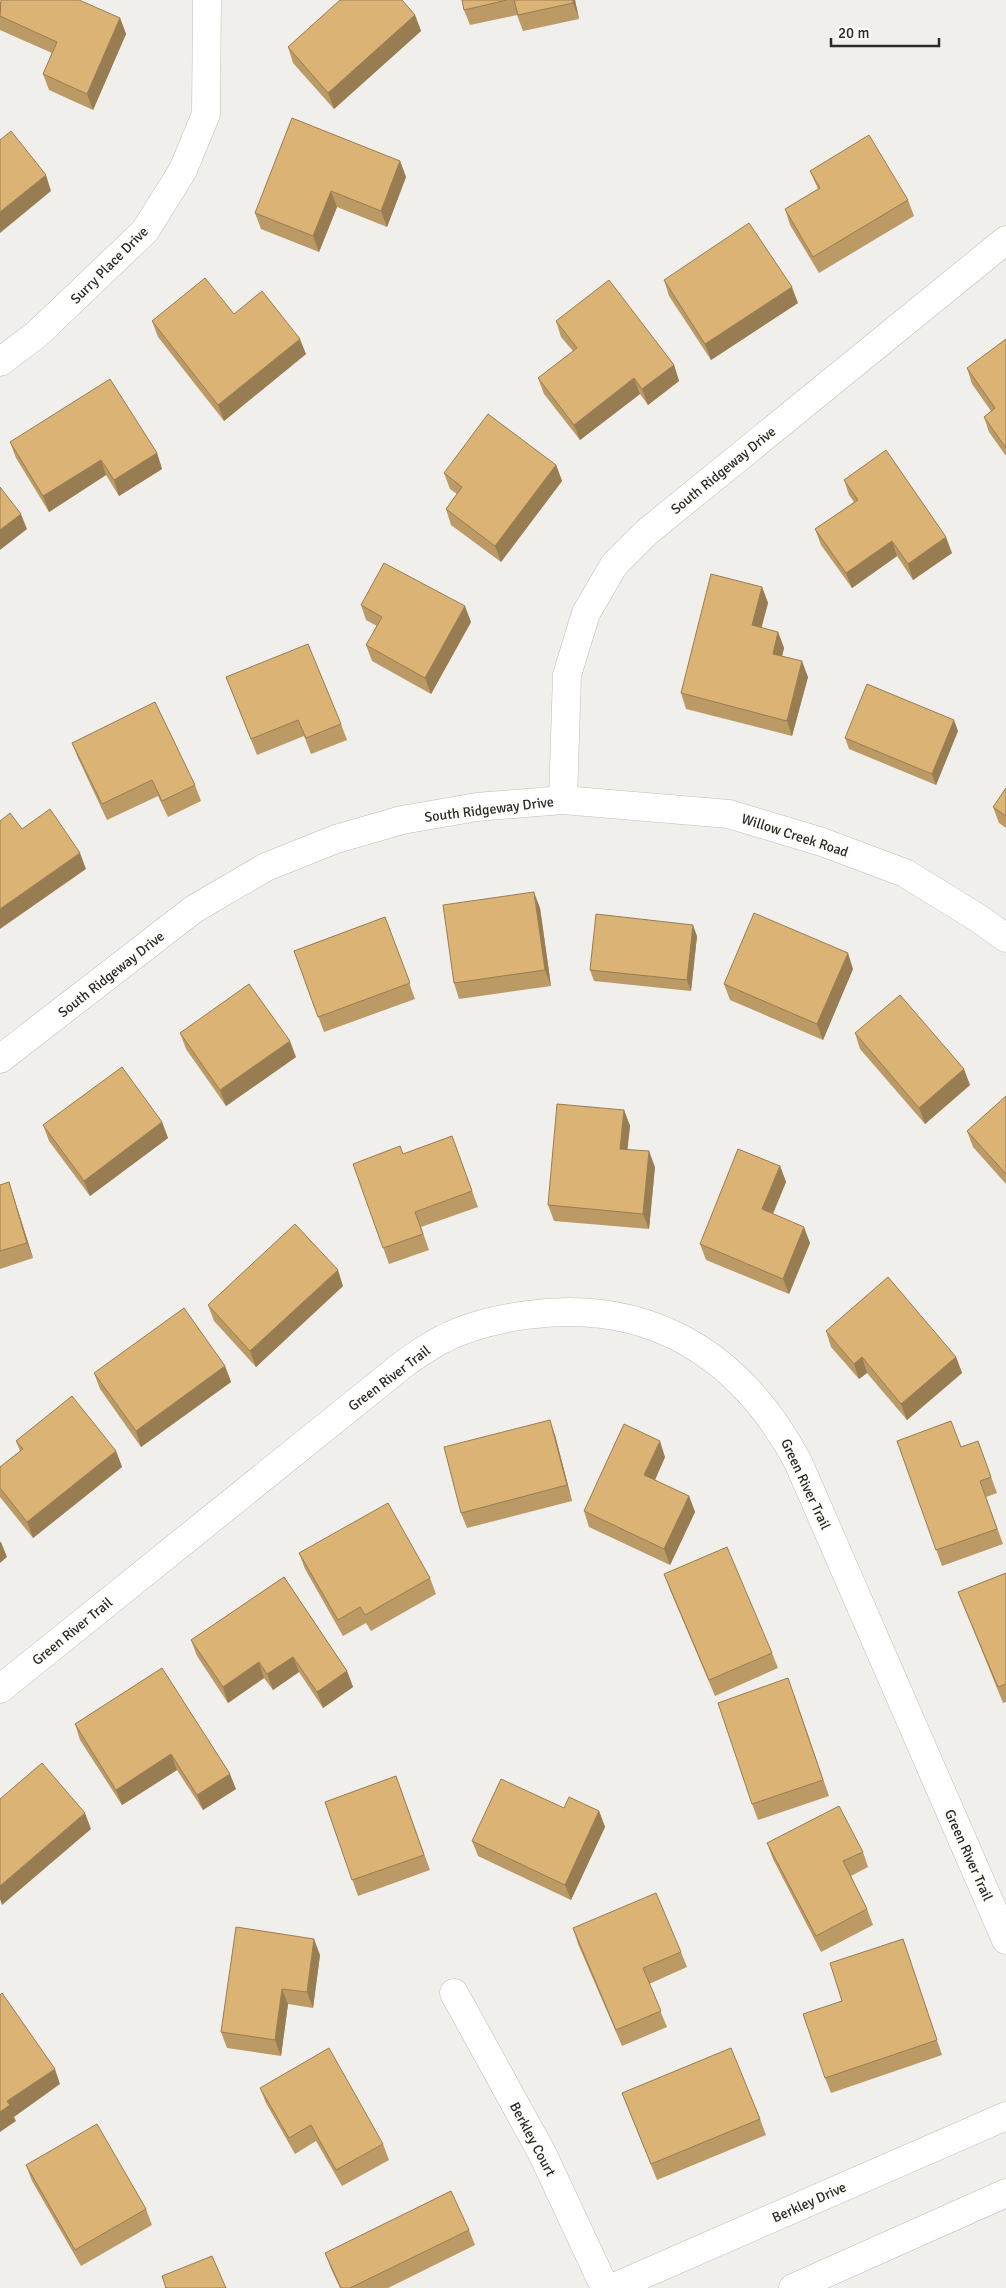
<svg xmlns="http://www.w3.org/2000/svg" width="1006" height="2288" viewBox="0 0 1006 2288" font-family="Signika,sans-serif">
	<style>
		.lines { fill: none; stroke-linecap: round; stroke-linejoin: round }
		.minor-casing { stroke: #bfbdb9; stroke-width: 29 }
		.tertiary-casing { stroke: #bfbdb9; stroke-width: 29 }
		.minor { stroke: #fff; stroke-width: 28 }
		.tertiary { stroke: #fff; stroke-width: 28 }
		.wall { fill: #bb9a65 }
		.shaded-wall { fill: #997d52 }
		.building { fill: #dab375; stroke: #997d52 }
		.labels { text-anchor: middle; stroke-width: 4; stroke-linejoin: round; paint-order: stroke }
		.street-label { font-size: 14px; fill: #2a2a28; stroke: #fefcf8 }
	</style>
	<rect width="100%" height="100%" fill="#f1efeb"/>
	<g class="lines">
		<g class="minor-casing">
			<g id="minor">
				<path d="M0,362L37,334L145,231L183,170L206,114L207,0"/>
				<path d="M563,800L567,675L586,613L614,565L647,532L1006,240"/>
				<path d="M0,1059L194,909L266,867L336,839L402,820L477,807L563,800L729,814L822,842L905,873L978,918L1006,938"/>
				<path d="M0,1689L405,1363C417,1355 430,1345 443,1339C470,1325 498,1319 527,1315C650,1298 741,1355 798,1462L1006,1940"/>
				<path d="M454,1993L542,2153L605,2288"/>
			</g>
		</g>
		<g class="tertiary-casing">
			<g id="tertiary">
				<path d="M612,2288L1006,2116"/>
				<path d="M793,2288L1006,2193"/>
			</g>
		</g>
		<use href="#minor" class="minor"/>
		<use href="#tertiary" class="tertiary"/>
	</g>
	<g class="wall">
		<path d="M462,0H575L579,19L523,31L517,15L470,25L464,10Z"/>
		<path d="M0,2L120,18L126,34L93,110L49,90L43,74L52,53L0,30Z"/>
		<path d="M415,15L421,31L334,109L293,63L288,47Z"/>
		<path d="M400,161L406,177L387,227L337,207L319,252L261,229L255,213Z"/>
		<path d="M810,171L908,200L914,216L819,273L790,225L785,209L818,189Z"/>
		<path d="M664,280L798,303L711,360L669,296Z"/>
		<path d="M234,314L306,354L224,421L158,337L152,321Z"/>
		<path d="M556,321L674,365L679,381L648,405L640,394L580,440L544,394L538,378L573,351L561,337Z"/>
		<path d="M1006,339V456L989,432L984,417L991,411L972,384L967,368Z"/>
		<path d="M10,442L157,453L162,469L119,496L106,475L49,512L16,458Z"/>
		<path d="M556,465L562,481L501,562L451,525L446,509L457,494L450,489L444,473Z"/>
		<path d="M844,480L952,553L913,580L897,556L852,588L821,545L815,529L854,502L849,495Z"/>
		<path d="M762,587L768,603L761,628L778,632L784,648L782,656L808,677L792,736L686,709L681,693Z"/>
		<path d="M361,605L471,622L431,694L372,661L366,645L377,626L366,620Z"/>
		<path d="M226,677L341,724L347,740L311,754L304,736L257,755Z"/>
		<path d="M958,731L936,785L849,749L845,738Z"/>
		<path d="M72,743L195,785L201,801L168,817L158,796L107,820L78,758Z"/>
		<path d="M1006,788V828L999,823L993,807Z"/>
		<path d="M540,908L551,986L459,999L454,983Z"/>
		<path d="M385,917L415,999L324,1032L294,951Z"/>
		<path d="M697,936L691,991L594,981L590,970Z"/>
		<path d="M853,969L823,1040L730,1000L724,984Z"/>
		<path d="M180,1033L296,1057L226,1106L186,1049Z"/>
		<path d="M855,1033L970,1085L925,1124L860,1049Z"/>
		<path d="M1006,1096V1184L973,1147L967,1131Z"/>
		<path d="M624,1110L630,1126L627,1149L655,1167L649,1229L554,1221L548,1205Z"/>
		<path d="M162,1122L168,1138L90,1196L49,1141L43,1125Z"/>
		<path d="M452,1136L478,1207L421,1227L429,1250L389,1264L353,1164L403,1154Z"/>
		<path d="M780,1166L786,1182L773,1214L810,1243L789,1294L706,1260L700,1244Z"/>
		<path d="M9,1182L14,1198L33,1258L0,1269V1185Z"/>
		<path d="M343,1286L256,1367L214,1321L208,1305Z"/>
		<path d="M826,1331L956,1357L962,1373L907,1420L867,1373L859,1379L831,1347Z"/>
		<path d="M225,1366L231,1382L141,1447L100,1389L94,1373Z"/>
		<path d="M555,1435L572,1501L467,1528L461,1513Z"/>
		<path d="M16,1441L116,1451L122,1467L33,1538L0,1497V1467L20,1451Z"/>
		<path d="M897,1441L961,1447L978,1441L997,1493L986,1497L1003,1544L942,1566Z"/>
		<path d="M665,1457L655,1480L689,1496L695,1512L670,1565L589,1527L584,1511Z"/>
		<path d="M299,1553L430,1578L436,1594L371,1631L366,1623L343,1636L305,1569Z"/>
		<path d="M1006,1573V1702L1003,1703L958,1592Z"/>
		<path d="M664,1574L772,1653L778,1668L715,1696L670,1590Z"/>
		<path d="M284,1577L347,1671L353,1687L323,1708L299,1672L273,1690L264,1678L228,1703L197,1656L191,1640Z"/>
		<path d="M162,1668L236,1789L203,1810L177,1770L122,1805L80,1740L75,1724Z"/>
		<path d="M794,1694L829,1796L758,1820L752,1804Z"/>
		<path d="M396,1776L430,1870L358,1896L325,1802Z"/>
		<path d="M564,1808L599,1811L605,1827L571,1900L478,1856L472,1841Z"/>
		<path d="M767,1843L863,1852L868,1867L851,1876L867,1909L873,1925L821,1952L773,1859Z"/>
		<path d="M573,1928L681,1952L687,1967L649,1984L667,2027L622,2046L578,1944Z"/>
		<path d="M903,1939L942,2055L831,2093L825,2078L842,2001Z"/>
		<path d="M320,1955L313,2008L288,2004L281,2056L227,2048L221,2032Z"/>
		<path d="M260,2088L383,2144L389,2160L342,2186L316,2141L295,2154L266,2103Z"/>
		<path d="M622,2093L760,2119L766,2135L657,2180Z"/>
		<path d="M26,2165L146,2209L152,2225L81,2266L32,2181Z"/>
		<path d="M469,2230L475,2245L388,2288H340L331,2269L325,2253Z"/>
	</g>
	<g class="shaded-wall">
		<path d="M573,0H575L579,19L573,3Z"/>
		<path d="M415,15L421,31L334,109L328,93Z"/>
		<path d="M120,18L126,34L93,110L87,94Z"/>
		<path d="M400,161L406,177L387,227L381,211Z"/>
		<path d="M46,175L51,191L0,233V212Z"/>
		<path d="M331,191L337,207L319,252L313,236Z"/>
		<path d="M792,287L798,303L711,360L705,344Z"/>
		<path d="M300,339L306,354L224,421L218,405Z"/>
		<path d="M674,365L679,381L648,405L642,389Z"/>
		<path d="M634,378L640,394L580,440L574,425Z"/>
		<path d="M157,453L162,469L119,496L114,480Z"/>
		<path d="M101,460L106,475L49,512L43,496Z"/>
		<path d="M556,465L562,481L501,562L495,546Z"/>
		<path d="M21,514L27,529L0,550V530Z"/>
		<path d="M946,537L952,553L913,580L908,564Z"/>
		<path d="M892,541L897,556L852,588L846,573Z"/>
		<path d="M762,587L768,603L758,641L752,625Z"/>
		<path d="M465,606L471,622L431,694L425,678Z"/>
		<path d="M778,632L784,648L779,670L773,654Z"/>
		<path d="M802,661L808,677L792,736L787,721Z"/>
		<path d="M954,720L958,731L936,785L932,774Z"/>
		<path d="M80,853L86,869L0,929V909Z"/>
		<path d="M534,892L540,908L551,986L545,970Z"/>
		<path d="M693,925L697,936L691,991L687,980Z"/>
		<path d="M848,953L853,969L823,1040L817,1024Z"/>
		<path d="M290,1041L296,1057L226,1106L220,1090Z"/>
		<path d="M964,1069L970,1085L925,1124L919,1108Z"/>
		<path d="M624,1110L630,1126L626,1164L620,1149Z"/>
		<path d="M162,1122L168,1138L90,1196L84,1181Z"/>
		<path d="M649,1151L655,1167L649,1229L643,1214Z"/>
		<path d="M780,1166L786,1182L768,1225L762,1209Z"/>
		<path d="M9,1182L14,1198L33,1258L27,1243Z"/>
		<path d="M804,1227L810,1243L789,1294L783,1279Z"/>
		<path d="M338,1270L343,1286L256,1367L250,1351Z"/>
		<path d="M862,1357L867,1373L859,1379L854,1364Z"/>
		<path d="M956,1357L962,1373L907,1420L901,1404Z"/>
		<path d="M225,1366L231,1382L141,1447L136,1431Z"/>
		<path d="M550,1420L555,1435L572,1501L567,1485Z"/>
		<path d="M660,1441L665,1457L650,1491L644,1475Z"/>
		<path d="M116,1451L122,1467L33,1538L27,1522Z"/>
		<path d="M689,1496L695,1512L670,1565L664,1549Z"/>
		<path d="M0,1542H1L7,1557L0,1563Z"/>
		<path d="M293,1657L299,1672L273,1690L267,1674Z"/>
		<path d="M259,1662L264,1678L228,1703L223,1687Z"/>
		<path d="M347,1671L353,1687L323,1708L317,1692Z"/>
		<path d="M171,1754L177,1770L122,1805L116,1790Z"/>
		<path d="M230,1774L236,1789L203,1810L197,1795Z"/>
		<path d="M599,1811L605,1827L571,1900L565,1885Z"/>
		<path d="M85,1813L91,1829L2,1905L0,1899V1886Z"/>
		<path d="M314,1939L320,1955L313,2008L307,1992Z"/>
		<path d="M282,1989L288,2004L281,2056L275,2040Z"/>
		<path d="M55,2069L60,2084L14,2117L16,2121L0,2132V2112L7,2101Z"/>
	</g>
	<g class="building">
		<path d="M1,0H79L120,18L87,94L43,74L57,42L0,16Z"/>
		<path d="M340,0H402L415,15L328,93L288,47Z"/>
		<path d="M462,0H507L464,10Z"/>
		<path d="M514,0H573V3L518,15Z"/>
		<path d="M292,118L400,161L381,211L331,191L313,236L255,213Z"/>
		<path d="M11,131L46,175L0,212V140Z"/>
		<path d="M869,135L908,200L813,257L785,209L820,188L810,171Z"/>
		<path d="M749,223L792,287L705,344L664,280Z"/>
		<path d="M205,278L234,314L262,291L300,339L218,405L152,321Z"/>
		<path d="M609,280L674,365L642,389L634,378L574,425L538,378L577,348L556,321Z"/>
		<path d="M1006,339V448L984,417L995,408L967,368Z"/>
		<path d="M110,379L157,453L114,480L101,460L43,496L10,442Z"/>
		<path d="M488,414L556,465L495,546L446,509L462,487L444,473Z"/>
		<path d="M886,450L946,537L908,564L892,541L846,573L815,529L858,500L844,480Z"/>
		<path d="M0,487L21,514L0,530Z"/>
		<path d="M384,563L465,606L425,678L366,645L382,617L361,605Z"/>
		<path d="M711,574L762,587L752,625L778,632L773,654L802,661L787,721L681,693Z"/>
		<path d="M308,644L341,724L306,738L298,720L251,739L226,677Z"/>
		<path d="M867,684L954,720L932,774L845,738Z"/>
		<path d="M155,702L195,785L162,801L152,780L102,804L72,743Z"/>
		<path d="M1006,788V816L993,807Z"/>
		<path d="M50,809L80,853L0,909V821L10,813L22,829Z"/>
		<path d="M534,892L545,970L454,983L443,905Z"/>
		<path d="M754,913L848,953L817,1024L724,984Z"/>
		<path d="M596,914L693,925L687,980L590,970Z"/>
		<path d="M385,917L410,983L318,1017L294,951Z"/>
		<path d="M249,984L290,1041L220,1090L180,1033Z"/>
		<path d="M900,995L964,1069L919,1108L855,1033Z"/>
		<path d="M122,1067L162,1122L84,1181L43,1125Z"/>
		<path d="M1006,1096V1174L967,1131Z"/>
		<path d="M557,1104L624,1110L620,1149L649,1151L643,1214L548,1205Z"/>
		<path d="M452,1136L472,1191L415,1212L423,1234L383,1248L353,1164L400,1146L403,1154Z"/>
		<path d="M738,1149L780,1166L762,1209L804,1227L783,1279L700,1244Z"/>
		<path d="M9,1182L27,1243L0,1251V1185Z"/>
		<path d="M295,1224L338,1270L250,1351L208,1305Z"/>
		<path d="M888,1277L956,1357L901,1404L862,1357L854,1364L826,1331Z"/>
		<path d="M184,1308L225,1366L136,1431L94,1373Z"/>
		<path d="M72,1396L116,1451L27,1522L0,1488V1467L23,1449L16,1441Z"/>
		<path d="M550,1420L567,1485L461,1513L444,1447Z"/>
		<path d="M951,1421L961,1447L978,1441L991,1477L980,1481L997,1529L936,1550L897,1441Z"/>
		<path d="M624,1424L660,1441L644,1475L689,1496L664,1549L584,1511Z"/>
		<path d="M388,1503L430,1578L365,1615L360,1607L338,1620L299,1553Z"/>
		<path d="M727,1547L772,1653L709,1680L664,1574Z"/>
		<path d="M1006,1573V1684L998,1687L958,1592Z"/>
		<path d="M284,1577L347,1671L317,1692L293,1657L267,1674L259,1662L223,1687L191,1640Z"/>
		<path d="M162,1668L230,1774L197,1795L171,1754L116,1790L75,1724Z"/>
		<path d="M788,1678L823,1780L752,1804L718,1703Z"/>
		<path d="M42,1763L85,1813L0,1886V1799Z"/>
		<path d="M396,1776L424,1855L352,1880L325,1802Z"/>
		<path d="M501,1779L564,1808L569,1797L599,1811L565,1885L472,1841Z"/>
		<path d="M839,1806L863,1852L843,1861L867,1909L816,1936L767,1843Z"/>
		<path d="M656,1893L681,1952L643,1968L661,2011L616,2030L573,1928Z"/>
		<path d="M236,1927L314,1939L307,1992L282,1989L275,2040L221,2032Z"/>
		<path d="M903,1939L937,2040L825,2078L803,2014L842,2001L830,1963Z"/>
		<path d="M2,1993L55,2069L7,2101L10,2105L0,2112V1995Z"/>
		<path d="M329,2048L383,2144L336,2170L311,2125L289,2138L260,2088Z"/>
		<path d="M731,2048L760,2119L651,2164L622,2093Z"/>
		<path d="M97,2124L146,2209L75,2250L26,2165Z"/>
		<path d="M451,2191L469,2230L350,2288H341L325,2253Z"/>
		<path d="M212,2256L226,2288H165H166L162,2276Z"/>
	</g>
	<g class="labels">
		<g class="street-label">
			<text transform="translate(109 265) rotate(-45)" y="5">Surry Place Drive</text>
			<text transform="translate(723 470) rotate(-39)" y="5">South Ridgeway Drive</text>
			<text transform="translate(489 809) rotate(-7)" y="5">South Ridgeway Drive</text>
			<text transform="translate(795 835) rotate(18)" y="5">Willow Creek Road</text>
			<text transform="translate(111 974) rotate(-38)" y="5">South Ridgeway Drive</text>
			<text transform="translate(389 1378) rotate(-37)" y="5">Green River Trail</text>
			<text transform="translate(806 1484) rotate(65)" y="5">Green River Trail</text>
			<text transform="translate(72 1631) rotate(-39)" y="5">Green River Trail</text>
			<text transform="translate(969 1855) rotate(66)" y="5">Green River Trail</text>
			<text transform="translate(533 2139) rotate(62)" y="5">Berkley Court</text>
			<text transform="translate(809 2202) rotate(-24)" y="5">Berkley Drive</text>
		</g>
	</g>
	<path d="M831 38v8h108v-8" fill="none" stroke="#2a2a28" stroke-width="2.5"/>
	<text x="838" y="38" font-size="15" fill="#2a2a28" stroke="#fefcf8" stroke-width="4" paint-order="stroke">20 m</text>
</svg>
